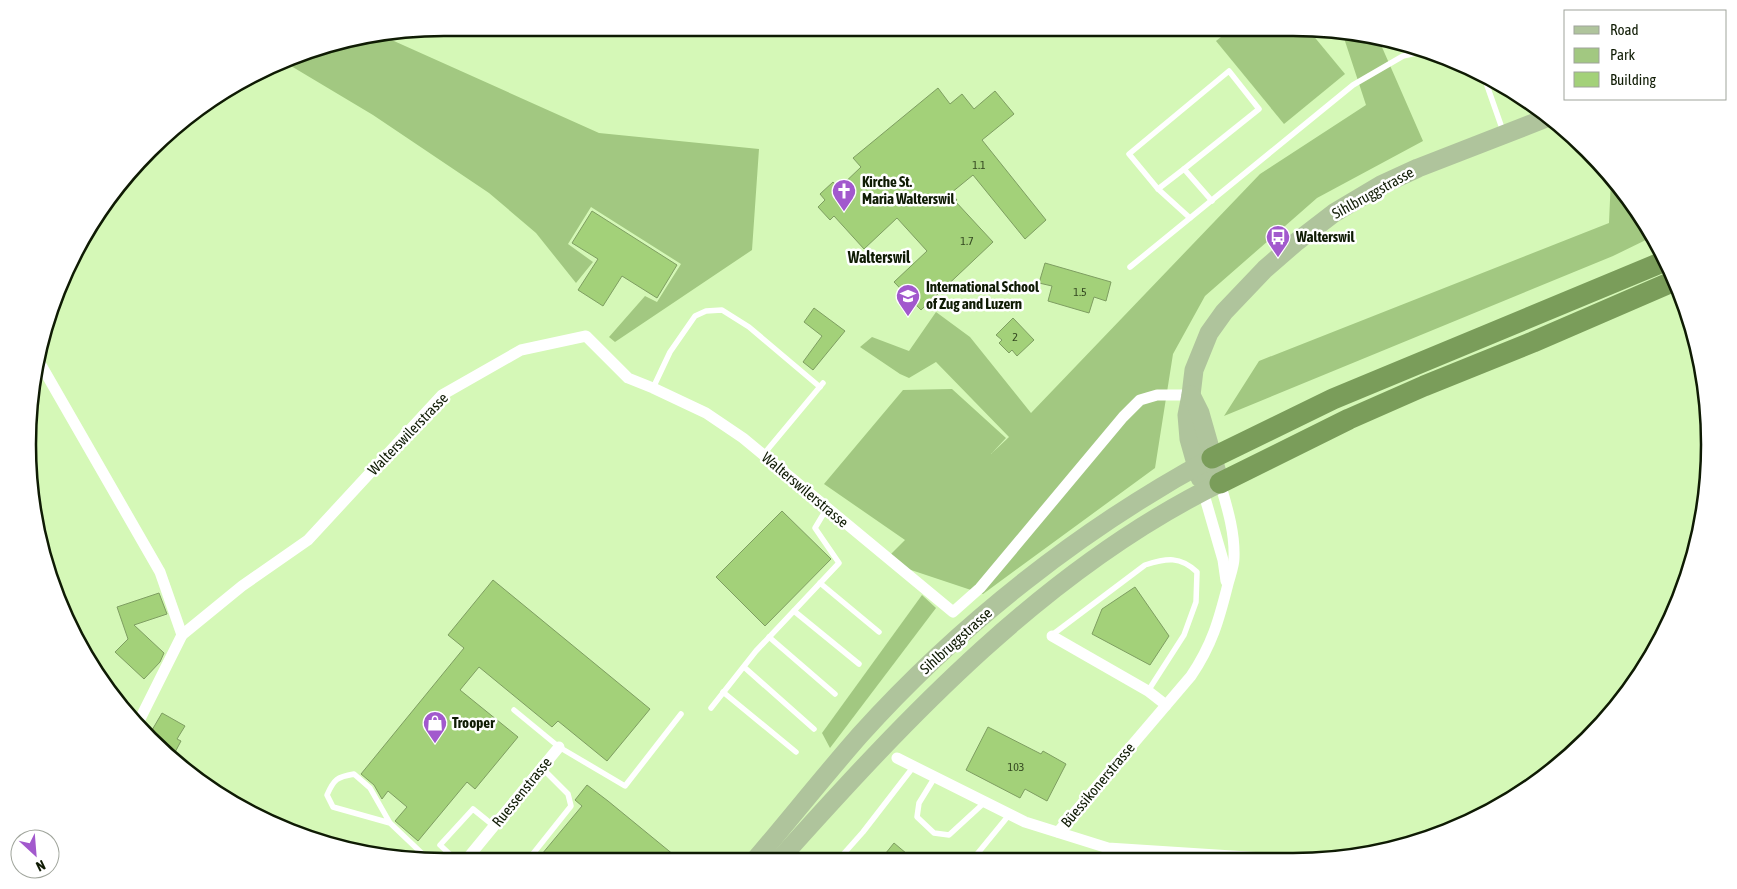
<svg xmlns="http://www.w3.org/2000/svg" width="1737" height="889" viewBox="0 0 1737 889" font-family="'Asap Condensed',sans-serif">
	<style>
		.green { fill: #a2c881 }
		.building { fill: #a3d179; stroke: #7e9e61 }
		.lines { fill: none; stroke-linecap: round; stroke-linejoin: round }
		.service { stroke: #fff; stroke-width: 5.5 }
		.minor { stroke: #fff; stroke-width: 11 }
		.primary { stroke: #afc49c; stroke-width: 19 }
		.motorway { stroke: #7a9d5a; stroke-width: 21 }
		.labels { text-anchor: middle; stroke-width: 5; stroke-linejoin: round; paint-order: stroke }
		.number-label { font-size: 12px; fill: #344821 }
		.poi-label { font-size: 15px; font-weight: bold; fill: #0f1b04; stroke: #fff; text-anchor: start }
		.street-label { font-size: 15px; fill: #0f1b04; stroke: #fff }
		.neighbourhood-label { font-size: 16px; font-weight: bold; fill: #0f1b04; stroke: #fff }
		.rim { fill: none; stroke: #0f1b04; stroke-width: 2.5 }
	</style>
	<rect width="100%" height="100%" fill="#d5f8b7"/>
	<g class="green">
		<path d="M1232,28H1307L1345,74L1284,124L1216,41Z"/>
		<path d="M1342,32L1378,38L1423,141L1317,198L1205,296L1173,354L1155,468L983,594L884,561L905,540L824,484L903,390L952,389L1006,438L991,454L1009,437L936,362L909,378L900,374L860,347L872,337L909,351L936,312L970,337L1031,413L1260,174L1366,105Z"/>
		<path d="M385,37L599,133L759,149L752,250L615,342L609,337L645,296L657,302L681,264L591,207L568,244L593,262L576,283L536,233L489,193L373,115L286,63L310,50Z"/>
		<path d="M1611,177L1654,236L1613,256L1224,416L1259,361L1609,223Z"/>
		<path d="M922,595L936,608L830,748L822,733Z"/>
	</g>
	<g class="building">
		<path d="M938,88L950,104L962,94L974,109L995,91L1014,114L982,140L1046,220L1025,239L973,175L951,193L957,200L955,201L993,242L921,310L894,282L927,251L897,218L864,249L834,216L830,220L818,207L825,200L820,194L833,182L839,188L861,167L853,158Z"/>
		<path d="M592,211L677,265L657,298L622,276L603,306L578,290L598,259L572,243Z"/>
		<path d="M1045,263L1111,282L1106,301L1094,297L1089,313L1048,301L1052,286L1039,283Z"/>
		<path d="M814,308L845,331L813,370L803,362L822,336L804,322Z"/>
		<path d="M1013,318L1034,340L1017,356L1012,350L1009,353L999,343L1002,340L996,335Z"/>
		<path d="M782,511L831,559L765,626L716,577Z"/>
		<path d="M493,580L650,709L607,761L558,721L552,727L479,667L460,690L518,737L475,789L467,782L418,841L395,821L407,807L388,791L382,799L374,785L361,774L464,648L448,635Z"/>
		<path d="M1135,587L1169,636L1150,665L1092,634L1102,609Z"/>
		<path d="M159,593L167,614L134,625L164,653L160,662L144,679L115,652L128,639L117,607Z"/>
		<path d="M162,713L185,726L177,739L181,741L173,756L148,737Z"/>
		<path d="M988,727L1041,754L1043,751L1066,764L1047,801L1025,789L1020,798L966,770Z"/>
		<path d="M587,785L608,801L680,860H537L582,806L575,800Z"/>
		<path d="M894,843L913,859H881Z"/>
	</g>
	<g class="lines">
		<g class="service">
			<path d="M1483,74L1503,131"/>
			<path d="M1158,189L1184,169"/>
			<path d="M1190,218L1158,189L1129,154L1229,71L1259,109L1184,169L1212,201"/>
			<path d="M1130,267L1353,85L1403,56L1425,51"/>
			<path d="M653,388L670,352L695,316L706,311L722,310L749,327L820,387"/>
			<path d="M763,455L823,383"/>
			<path d="M820,583L879,632"/>
			<path d="M794,611L859,664"/>
			<path d="M1052,635L1145,565C1167,558 1180,556 1197,572L1196,602L1184,635L1148,691"/>
			<path d="M769,637L835,694"/>
			<path d="M744,667L814,729"/>
			<path d="M723,692L796,752"/>
			<path d="M711,708L756,651L839,563L815,528L827,508"/>
			<path d="M514,710L559,747L625,786L681,714"/>
			<path d="M935,777L919,803L917,817L934,833L949,835L985,802"/>
			<path d="M390,823L333,807L327,795C334,779 337,777 354,774L370,788L390,823L430,861"/>
			<path d="M839,859L863,832L914,766"/>
			<path d="M973,859L1009,815"/>
			<path d="M528,860L571,806L568,794L542,768"/>
			<path d="M457,861L440,845L473,809L494,826"/>
		</g>
		<g class="minor">
			<path d="M37,358L160,572L182,635"/>
			<path d="M1203,491L1223,560L1226,581"/>
			<path d="M1052,636L1148,691L1166,705"/>
			<path d="M138,723L182,635L242,586L308,540L442,395L521,350L586,336L628,378L653,388L706,413L743,438L953,612L980,588L1123,417L1140,400L1157,395H1191"/>
			<path d="M897,758L1025,822L1108,848L1263,858"/>
			<path d="M1058,832L1191,676C1212,645 1219,620 1228,584C1230,576 1234,566 1234,558C1235,532 1227,507 1220,483"/>
			<path d="M466,860L559,747"/>
		</g>
		<g class="primary">
			<path d="M1200,478L1189,439L1187,415L1191,395L1194,370L1209,333L1224,312L1265,269L1295,243L1334,213L1381,185L1418,168L1549,117"/>
			<path d="M755,860C790,819 824,776 860,735C959,625 1082,528 1212,458"/>
			<path d="M779,860C907,717 1046,568 1220,483L1200,413L1191,395"/>
		</g>
		<g class="motorway">
			<path d="M1212,458L1333,399L1665,261"/>
			<path d="M1220,483L1349,419L1424,386L1533,342L1674,281"/>
		</g>
	</g>
	<defs>
		<g id="church-pin" transform="scale(1.25)"><path d="M0 17L-7.5 6A9.5 9.5 0 1 1 7.5 6Z" fill="#a259cd" stroke="#fff"/><path d="M-1.2-6h2.4v3.5h3.3v2.4h-3.3V6h-2.4V-.1h-3.3v-2.4h3.3Z" fill="#fff"/></g>
		<g id="bus-pin" transform="scale(1.25)"><path d="M0 17L-7.5 6A9.5 9.5 0 1 1 7.5 6Z" fill="#a259cd" stroke="#fff"/><path d="M-5-6H5V4H4V6H2V4H-2V6H-4V4H-5ZM-3.5-4V0h7V-4ZM-3.5 1.2v1.5H-2V1.2ZM2 1.2v1.5H3.5V1.2Z" fill="#fff"/></g>
		<g id="school-pin" transform="scale(1.25)"><path d="M0 17L-7.5 6A9.5 9.5 0 1 1 7.5 6Z" fill="#a259cd" stroke="#fff"/><path d="M0-5L7-2L0 1L-7-2ZM-4 1L0 2.5L4 1V4Q0 6-4 4Z" fill="#fff"/></g>
		<g id="shop-pin" transform="scale(1.25)"><path d="M0 17L-7.5 6A9.5 9.5 0 1 1 7.5 6Z" fill="#a259cd" stroke="#fff"/><path d="M-5-2.5h2.3a2.7 3.5 0 0 1 5.4 0H5L5.5 6h-11ZM-1.5-2.5h3a1.5 2.3 0 0 0-3 0Z" fill="#fff"/></g>
	</defs>
	<g fill-rule="evenodd">
		<use href="#church-pin" x="844" y="191"/>
		<use href="#bus-pin" x="1278" y="237"/>
		<use href="#school-pin" x="908" y="296"/>
		<use href="#shop-pin" x="435" y="723"/>
	</g>
	<g class="labels">
		<g class="number-label">
			<text x="979" y="169">1.1</text>
			<text x="967" y="245">1.7</text>
			<text x="1080" y="296">1.5</text>
			<text x="1015" y="341">2</text>
			<text x="1016" y="771">103</text>
		</g>
		<g class="poi-label">
			<text x="862" y="187">Kirche St.<tspan x="862" dy="17">Maria Walterswil</tspan></text>
			<text x="1296" y="242">Walterswil</text>
			<text x="926" y="292">International School<tspan x="926" dy="17">of Zug and Luzern</tspan></text>
			<text x="452" y="728">Trooper</text>
		</g>
		<g class="street-label">
			<text transform="translate(1373 193) rotate(-29)" y="5">Sihlbruggstrasse</text>
			<text transform="translate(408 434) rotate(-46)" y="5">Walterswilerstrasse</text>
			<text transform="translate(805 490) rotate(40)" y="5">Walterswilerstrasse</text>
			<text transform="translate(956 641) rotate(-42)" y="5">Sihlbruggstrasse</text>
			<text transform="translate(1098 785) rotate(-50)" y="5">Büessikonerstrasse</text>
			<text transform="translate(522 792) rotate(-51)" y="5">Ruessenstrasse</text>
		</g>
		<g class="neighbourhood-label">
			<text x="879" y="263">Walterswil</text>
		</g>
	</g>
	<path d="M0 0H1737V889H0ZM444 36H1293A408 408 0 0 1 1701 444V445A408 408 0 0 1 1293 853H444A408 408 0 0 1 36 445V444A408 408 0 0 1 444 36Z" fill="#fff" fill-rule="evenodd"/>
	<path class="rim" d="M444 36H1293A408 408 0 0 1 1701 444V445A408 408 0 0 1 1293 853H444A408 408 0 0 1 36 445V444A408 408 0 0 1 444 36Z"/>
	<rect x="1564" y="10" width="162" height="90" fill="#ffffff" stroke="#9fa49b"/>
	<rect x="1574" y="26" width="25" height="8" fill="#afc49c" stroke="#9fa49b"/>
	<text x="1610" y="35" font-size="15" fill="#0f1b04">Road</text>
	<rect x="1574" y="48" width="25" height="15" fill="#a2c881" stroke="#9fa49b"/>
	<text x="1610" y="60" font-size="15" fill="#0f1b04">Park</text>
	<rect x="1574" y="72" width="25" height="15" fill="#a3d179" stroke="#9fa49b"/>
	<text x="1610" y="85" font-size="15" fill="#0f1b04">Building</text>
	<g transform="translate(35 854) rotate(154)"><circle r="24" fill="#ffffff" stroke="#9fa49b"/>
	<path d="M0-4L9 19L0 12L-9 19Z" fill="#a259cd"/>
	<text y="-8" font-size="14" font-weight="bold" text-anchor="middle" fill="#0f1b04">N</text>
	</g>
</svg>
